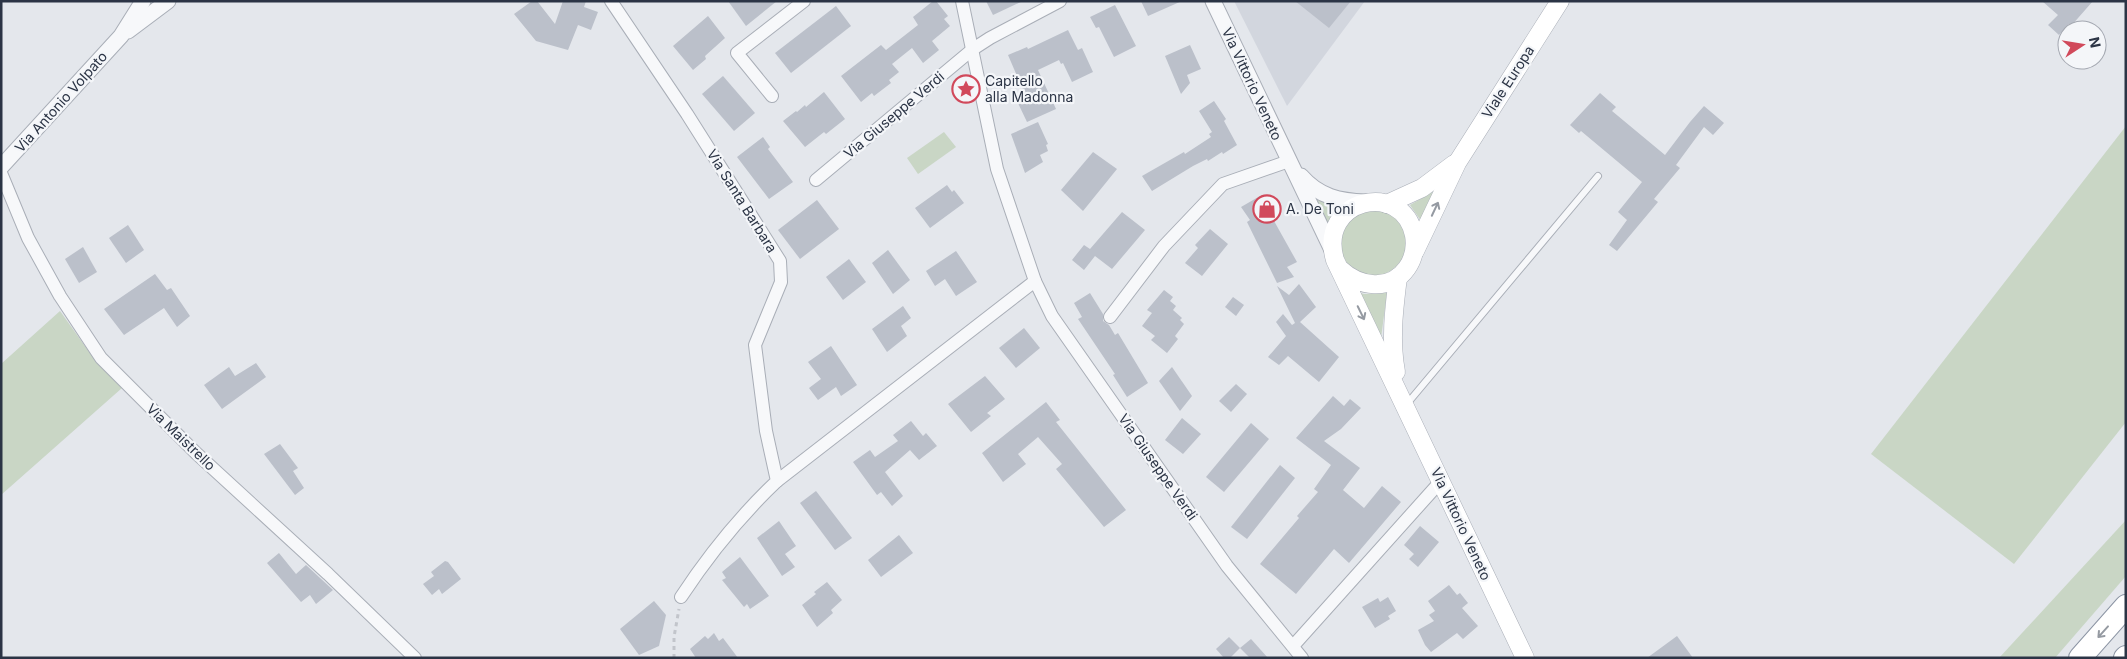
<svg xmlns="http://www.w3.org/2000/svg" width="2127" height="659" viewBox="0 0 2127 659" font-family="Inter,sans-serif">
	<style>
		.built { fill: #d2d6de }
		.green { fill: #c9d6c5 }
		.building { fill: #bbc0ca }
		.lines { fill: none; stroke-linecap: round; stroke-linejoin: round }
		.service-casing { stroke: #a9aeb7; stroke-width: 8 }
		.minor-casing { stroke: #a9aeb7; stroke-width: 14 }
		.tertiary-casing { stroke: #a9aeb7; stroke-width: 17 }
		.secondary-casing { stroke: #a9aeb7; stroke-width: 19 }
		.motorway-casing { stroke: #8b94a3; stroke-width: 24 }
		.path { stroke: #c2c5cb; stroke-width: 3; stroke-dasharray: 4 4; stroke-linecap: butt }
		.service { stroke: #f7f8fa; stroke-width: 6 }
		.minor { stroke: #f7f8fa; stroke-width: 12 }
		.tertiary { stroke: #f7f8fa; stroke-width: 15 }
		.secondary { stroke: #fff; stroke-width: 18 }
		.motorway { stroke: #fff; stroke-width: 22 }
		.oneway { stroke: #959aa2 }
		.labels { text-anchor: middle; stroke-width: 4.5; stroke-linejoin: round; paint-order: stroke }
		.poi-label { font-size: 14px; fill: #2b3445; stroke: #f4f6f9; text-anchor: start }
		.street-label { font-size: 14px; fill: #2b3445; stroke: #f4f6f9 }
	</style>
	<rect width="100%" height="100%" fill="#e4e7ec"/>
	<path class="built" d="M1234,1H1365L1287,106Z"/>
	<g class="green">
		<path d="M2126,126V422L2014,564L1871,454Z"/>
		<path d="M944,132L956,147L918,174L907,158Z"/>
		<path d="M1306,189L1337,205L1338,207L1324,228Z"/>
		<path d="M1436,190L1421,221L1410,205Z"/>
		<circle cx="1373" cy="243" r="33"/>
		<path d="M1354,291L1364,294L1387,293L1381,338Z"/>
		<path d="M60,311L92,356L122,388L1,495V364Z"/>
		<path d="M2126,520V576L2055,658H1999Z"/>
	</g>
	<g class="building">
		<path d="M532,1H537L555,24L563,1H586L584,7L598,12L591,30L578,25L568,50L536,41L514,14Z"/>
		<path d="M728,1H777L746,26Z"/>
		<path d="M933,1H936L948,16L944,19L950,26L932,41L939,50L923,63L912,48L892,64L899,72L889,80L891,83L874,96L872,93L861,102L841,76L881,45L886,50L918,25L913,17Z"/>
		<path d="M986,1H1023L993,15Z"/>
		<path d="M1141,1H1182L1148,16Z"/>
		<path d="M1295,1H1351L1329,28Z"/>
		<path d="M2042,1H2093L2071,26L2069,24L2059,35L2048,25L2058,15Z"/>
		<path d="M1115,5L1136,46L1114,57L1099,27L1096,28L1090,17Z"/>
		<path d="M836,6L851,26L791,73L775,53Z"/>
		<path d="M708,16L725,38L705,56L706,59L693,70L673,46Z"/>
		<path d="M1068,30L1078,50L1082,48L1093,72L1072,82L1063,63L1061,64L1059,60L1038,70L1056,109L1027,122L1015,97L1024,92L1008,55L1027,47L1028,49Z"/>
		<path d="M1190,45L1201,69L1187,75L1190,83L1181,94L1165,56Z"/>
		<path d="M723,76L755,113L734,131L702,94Z"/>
		<path d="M824,92L845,119L826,134L824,132L805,147L783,121L796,111L797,112L805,105L806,107Z"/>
		<path d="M1600,93L1616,107L1612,111L1665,155L1690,122L1704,106L1724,123L1713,135L1704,127L1676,165L1680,168L1654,199L1658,202L1617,251L1609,245L1627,220L1618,212L1642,182L1581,131L1579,133L1570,125Z"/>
		<path d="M1214,101L1226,119L1224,121L1237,145L1223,154L1222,152L1208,161L1207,159L1193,166L1152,191L1142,176L1184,152L1185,154L1211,137L1209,134L1212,132L1199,111Z"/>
		<path d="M1038,122L1048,144L1046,145L1048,151L1040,155L1043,162L1025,173L1011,134Z"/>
		<path d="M763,137L770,147L768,149L793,182L769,199L737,157Z"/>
		<path d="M1093,152L1117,169L1083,211L1061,190Z"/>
		<path d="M947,185L952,192L954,190L964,203L930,228L915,208Z"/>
		<path d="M1260,196L1297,262L1287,267L1294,277L1277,283L1247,222L1250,220L1241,207Z"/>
		<path d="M817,200L839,229L800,259L778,230Z"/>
		<path d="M1122,212L1145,230L1112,269L1095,256L1084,270L1072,260L1084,245L1090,249Z"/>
		<path d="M128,225L144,250L126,263L109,238Z"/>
		<path d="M1210,229L1228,244L1202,276L1185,263L1198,248L1195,245Z"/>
		<path d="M83,247L97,272L79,283L65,259Z"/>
		<path d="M888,250L910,280L893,294L872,263Z"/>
		<path d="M956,251L977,282L956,296L945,279L935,286L926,271Z"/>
		<path d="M849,259L866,282L843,300L826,277Z"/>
		<path d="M155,274L167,290L171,288L190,316L177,327L164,308L124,335L104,309Z"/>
		<path d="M1299,284L1316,307L1300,322L1339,357L1319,382L1288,356L1279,365L1268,357L1286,336L1276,322L1283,314L1292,325L1295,323L1277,286L1289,295Z"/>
		<path d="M1164,290L1173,297L1170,301L1176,306L1173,310L1182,318L1180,320L1184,324L1175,336L1178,339L1167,353L1151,340L1155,336L1142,326L1152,313L1147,310Z"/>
		<path d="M1090,293L1103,314V321L1109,325L1115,335L1118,333L1148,383L1127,397L1113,375L1115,374L1078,319L1082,317L1074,303Z"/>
		<path d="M1233,297L1244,305L1236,316L1225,307Z"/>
		<path d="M903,306L911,318L901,326L907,336L887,352L872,329Z"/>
		<path d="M1024,328L1040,348L1016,368L999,348Z"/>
		<path d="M831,346L857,385L841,396L836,387L818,400L809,388L821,379L808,362Z"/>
		<path d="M256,363L266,377L222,409L204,385L229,367L235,376Z"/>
		<path d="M1172,367L1192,396L1180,411L1159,381Z"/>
		<path d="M985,376L1005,399L987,413L991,416L971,432L948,404Z"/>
		<path d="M1236,384L1247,394L1231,412L1219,401Z"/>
		<path d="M1333,396L1344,406L1350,399L1361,408L1341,429L1324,441L1360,468L1343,490L1364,508L1382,486L1401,502L1349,563L1334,549L1296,594L1260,564L1299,518L1297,516L1318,492L1314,489L1331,465L1296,438Z"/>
		<path d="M1046,402L1060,420L1056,422L1126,510L1104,527L1056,469L1062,464L1038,437L1018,454L1026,464L1003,482L982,453Z"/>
		<path d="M1182,418L1201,434L1183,454L1165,440Z"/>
		<path d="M911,421L923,436L926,433L937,446L919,460L910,450L885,472L903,496L892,506L881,492L877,495L853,462L870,450L875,457L898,441L893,435Z"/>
		<path d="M1251,423L1269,439L1224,492L1206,477Z"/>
		<path d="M280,444L298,468L293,471L304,488L295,495L264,454Z"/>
		<path d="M1280,465L1295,478L1247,539L1231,527Z"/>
		<path d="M816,491L852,538L835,550L800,503Z"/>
		<path d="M779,521L796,546L785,554L795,567L782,576L757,538Z"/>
		<path d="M1420,526L1439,542L1418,567L1409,559L1414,554L1404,545Z"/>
		<path d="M899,535L913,553L881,577L868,560Z"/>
		<path d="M279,553L296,574L306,565L333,590L316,604L310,595L301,602L267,563Z"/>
		<path d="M740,557L769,596L750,609L747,604L744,607L722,580L726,578L722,572Z"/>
		<path d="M445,561L448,562L461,579L442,594L439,589L432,595L423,584L434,576L431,572Z"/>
		<path d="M827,582L842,600L831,610L833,613L817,627L802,605L816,594L814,592Z"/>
		<path d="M1449,585L1457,595L1460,593L1468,603L1462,608L1478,626L1463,639L1457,633L1431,652L1425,645L1418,630L1434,621L1429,615L1435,611L1428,601Z"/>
		<path d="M1388,597L1396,611L1388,616L1390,619L1375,628L1362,607L1378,598L1380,602Z"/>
		<path d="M654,601L666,615L659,646L639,655L620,629Z"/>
		<path d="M714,633L719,641L723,638L738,658H696L690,649L705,636L708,639Z"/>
		<path d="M1677,636L1693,658H1647Z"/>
		<path d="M1229,637L1240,648L1230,658H1224L1216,649Z"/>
		<path d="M1251,639L1268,658H1250L1240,648Z"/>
	</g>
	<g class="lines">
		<g class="service-casing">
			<path id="service" d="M1406,405L1598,176"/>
		</g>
		<g class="minor-casing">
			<g id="minor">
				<path d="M611,1L687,114L780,261L781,282L755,345L766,431L777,481C739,517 710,553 681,597"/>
				<path d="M962,1L997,169L1035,281L1052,316L1227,566L1302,658"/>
				<path d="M772,96L737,53L804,1"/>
				<path d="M1,173L28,238L60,296L101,358L196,453L328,574L415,658"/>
				<path d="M816,180L973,49L990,38L1060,1"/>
				<path d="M1110,317L1164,246L1223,184L1289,161"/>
				<path d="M777,481L1035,281"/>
				<path d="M1293,646L1441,481"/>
			</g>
		</g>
		<g class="tertiary-casing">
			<g id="tertiary">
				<path d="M1213,1L1332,250"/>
				<path d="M128,31L168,1"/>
				<path d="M1,167L121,36L143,1"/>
				<path d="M1301,176C1319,197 1340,201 1366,202"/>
			</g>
		</g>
		<g class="secondary-casing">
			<g id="secondary">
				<path d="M1387,204L1422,188L1454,164"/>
				<path d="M1415,251L1457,163L1560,1"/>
				<path d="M1340,269C1359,287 1390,292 1407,268C1414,258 1416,247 1414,235C1402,179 1317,199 1335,260L1525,658"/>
				<path d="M1396,372C1390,340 1394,309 1398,277"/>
			</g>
		</g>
		<g class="motorway-casing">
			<g id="motorway">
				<path d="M2080,658L2126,606"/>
				<path d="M2125,658L2126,657"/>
			</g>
		</g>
		<path class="path" d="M674,658V637L679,609"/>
		<use href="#service" class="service"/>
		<use href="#minor" class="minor"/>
		<use href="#tertiary" class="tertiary"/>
		<use href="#secondary" class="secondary"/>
		<use href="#motorway" class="motorway"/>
	</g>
	<defs><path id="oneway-shaft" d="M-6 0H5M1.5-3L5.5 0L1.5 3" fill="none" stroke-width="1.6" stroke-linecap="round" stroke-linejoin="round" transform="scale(1.25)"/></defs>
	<g class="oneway">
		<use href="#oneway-shaft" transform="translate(1435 209) rotate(-65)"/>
		<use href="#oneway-shaft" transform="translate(1361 313) rotate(64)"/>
		<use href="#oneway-shaft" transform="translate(2103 632) rotate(132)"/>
	</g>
	<defs>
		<g id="sight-ring" transform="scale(1.4375)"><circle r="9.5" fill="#f4f6f9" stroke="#d1495b" stroke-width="1.5"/><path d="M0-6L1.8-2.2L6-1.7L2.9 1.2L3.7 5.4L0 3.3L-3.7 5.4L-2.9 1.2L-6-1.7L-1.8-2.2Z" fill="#d1495b"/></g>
		<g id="shop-ring" transform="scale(1.4375)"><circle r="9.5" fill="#f4f6f9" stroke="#d1495b" stroke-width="1.5"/><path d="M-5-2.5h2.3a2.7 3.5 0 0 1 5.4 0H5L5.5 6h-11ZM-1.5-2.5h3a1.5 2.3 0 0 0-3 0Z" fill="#d1495b"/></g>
	</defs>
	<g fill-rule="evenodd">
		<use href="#sight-ring" x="966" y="89"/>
		<use href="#shop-ring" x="1267" y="209"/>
	</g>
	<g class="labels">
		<g class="poi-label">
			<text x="985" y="86">Capitello<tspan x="985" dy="16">alla Madonna</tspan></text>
			<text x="1286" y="214">A. De Toni</text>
		</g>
		<g class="street-label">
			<text transform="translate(1508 82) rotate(-57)" y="5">Viale Europa</text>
			<text transform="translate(1252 84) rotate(65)" y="5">Via Vittorio Veneto</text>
			<text transform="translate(61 102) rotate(-48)" y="5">Via Antonio Volpato</text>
			<text transform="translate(894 115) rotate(-40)" y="5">Via Giuseppe Verdi</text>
			<text transform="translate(742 201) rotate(58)" y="5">Via Santa Barbara</text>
			<text transform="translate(181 437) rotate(44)" y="5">Via Maistrello</text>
			<text transform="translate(1158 467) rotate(55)" y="5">Via Giuseppe Verdi</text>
			<text transform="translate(1461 524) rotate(65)" y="5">Via Vittorio Veneto</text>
		</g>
	</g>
	<rect width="2127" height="659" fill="none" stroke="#2b3445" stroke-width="5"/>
	<g transform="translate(2082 45) rotate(78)"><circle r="24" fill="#f4f6f9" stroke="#a4a8b1"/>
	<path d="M0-4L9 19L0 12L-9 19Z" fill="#d1495b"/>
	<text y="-8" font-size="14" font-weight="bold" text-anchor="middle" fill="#2b3445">N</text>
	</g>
</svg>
